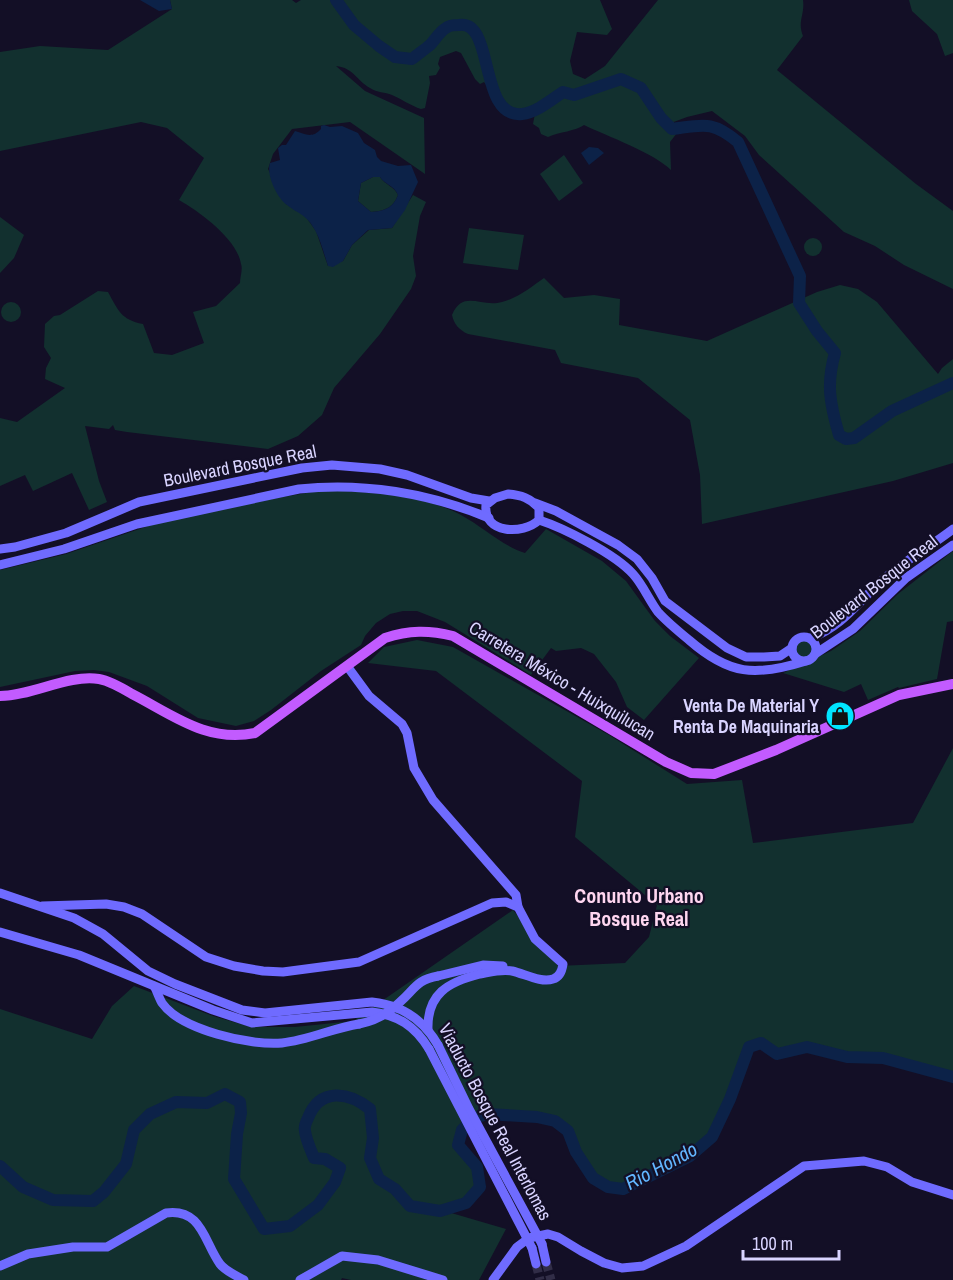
<svg xmlns="http://www.w3.org/2000/svg" width="953" height="1280" viewBox="0 0 953 1280" font-family="'Archivo Narrow',sans-serif">
	<style>
		.green { fill: #12302f }
		.water { fill: #0c2248; fill-rule: evenodd }
		.lines { fill: none; stroke-linecap: round; stroke-linejoin: round }
		.river { stroke: #0c2248; stroke-width: 12 }
		.secondary-tunnel { stroke: #312d47; stroke-width: 9; stroke-dasharray: 9 4.5; stroke-linecap: butt }
		.secondary { stroke: #6f6bff; stroke-width: 9 }
		.primary { stroke: #c25bff; stroke-width: 10 }
		.secondary-bridge { stroke: #6f6bff; stroke-width: 9 }
		.labels { text-anchor: middle; stroke-width: 4.5; stroke-linejoin: round; paint-order: stroke }
		.street-label { font-size: 18px; fill: #d9d4ff; stroke: #130f26 }
		.poi-label { font-size: 18px; font-weight: bold; fill: #d9d4ff; stroke: #130f26; text-anchor: end }
		.neighbourhood-label { font-size: 20px; font-weight: bold; fill: #ffd6f0; stroke: #130f26 }
		.water-label { font-size: 20px; font-style: italic; fill: #62b6ff; stroke: #130f26 }
	</style>
	<rect width="100%" height="100%" fill="#130f26"/>
	<g class="green">
		<path d="M170,0H292L296,3L301,0H600L612,29L607,35L577,32L570,61L573,74L585,79L605,66L658,0H803C805,15 797,21 803,36L777,70L916,184L953,211V289L904,265L875,246L844,232L759,155L745,136L712,111L687,117L671,123L677,133L670,142L671,170C654,153 607,136 584,125C576,131 559,132 548,137L541,134L539,128L533,124L537,103L514,115H508C493,104 495,95 484,82L480,84L475,79L461,53L456,51L440,57L438,64L440,68L436,75L429,76L430,83L425,108L421,109C411,106 402,99 392,95C385,92 377,93 370,88C356,80 354,68 336,66L365,91L424,118L425,174L350,122L292,129L273,154L268,169L286,204L303,213L316,231L328,266L343,261L352,245L369,230L392,228L413,195L426,202L420,216L413,256L416,276L411,289L380,334L334,388L322,415L298,436L268,449L127,432L115,430L113,425L109,429L85,426L99,481L107,502L89,510L72,473L33,491L25,475L0,486V418L17,422L65,388L45,379L46,368L51,358L44,347L45,324L54,316L60,315L98,291L108,292C118,310 121,320 143,324L154,353L172,355L204,343L193,312L216,306L240,283C240,277 243,269 241,264C237,239 200,212 179,200L204,158L167,128L141,122L0,151V52L40,46L108,50L172,9Z"/>
		<path d="M909,0H953V53L945,56L937,34L912,11Z"/>
		<path d="M564,155L583,183L559,201L540,174Z"/>
		<path d="M373,177H380C385,185 394,186 398,195C393,208 385,211 371,212L358,201L361,183Z"/>
		<path d="M0,217L24,235L14,258L0,273Z"/>
		<path d="M469,228L524,235L518,270L463,263Z"/>
		<circle cx="813" cy="247" r="9"/>
		<path d="M544,278L564,298L594,295L620,299L619,325L707,341L817,292L840,285L858,289L877,302L938,374L942,368L953,359V463L893,481L702,524L700,475L690,420L638,378L561,363L555,350L468,334C459,330 454,324 452,315C463,289 481,308 502,302C518,298 531,287 544,278Z"/>
		<circle cx="11" cy="312" r="10"/>
		<path d="M324,490C365,492 425,495 461,515C483,527 501,545 525,553L546,529L602,561L626,581L655,621L670,636L699,658L644,720L627,707L616,682L594,654L581,648L556,651L551,648L531,675L445,622L417,611H403L390,614L376,623L365,636L361,645L321,671L271,710L254,721L236,726L198,718L147,686L109,672L94,670L75,671L0,687V570L66,554L157,523L277,498Z"/>
		<path d="M953,551V621L947,622L937,679L899,688L898,687L868,700L861,684L844,692L783,673L831,651L860,631L898,594Z"/>
		<circle cx="804" cy="649" r="9"/>
		<path d="M417,640L453,647L609,735L687,784L742,780L753,843L913,823L953,748V1073L884,1055L848,1054L807,1043L777,1049L761,1039L746,1044C732,1073 727,1106 710,1133C700,1148 641,1181 624,1185C615,1187 605,1182 598,1177C582,1166 581,1139 568,1127C565,1124 561,1120 558,1118C544,1111 484,1107 472,1115C460,1122 457,1133 453,1145L473,1169L476,1186C458,1206 450,1206 424,1205L506,1229L479,1280H351L342,1278L341,1280H0V1009L92,1039L112,1006L134,986L213,1016L251,1027H295L353,1021L513,910L558,966L625,963L649,937L657,905L575,837L582,781L436,671L368,663L384,647Z"/>
	</g>
	<g class="water">
		<path d="M140,0H170L172,9L159,11Z"/>
		<path d="M324,125L330,127L342,126L358,133L364,143L375,150L377,157L381,161L398,166L411,165L418,182L405,210L392,228L368,230L352,245L343,261L333,267L328,266C324,254 321,241 315,230C306,214 300,215 287,205C277,198 266,175 270,163L280,160L278,148L282,145H286L295,131C305,134 312,139 321,129V126ZM373,177H380C385,185 394,185 398,195C393,208 385,211 371,212L358,201L361,183Z"/>
		<path d="M589,147L598,148L604,153L589,165L581,153Z"/>
	</g>
	<g class="lines">
		<g class="river">
			<path d="M336,0L354,25L379,46L395,57L412,59C418,54 424,50 430,45C435,40 440,31 446,28C449,25 455,25 459,25C495,19 478,119 522,114C537,112 551,100 563,92L574,95L621,79L641,88L661,118L672,129C703,125 712,120 738,142L800,276L799,303L817,331L835,353C826,384 830,404 839,435L846,439L854,438L892,411L953,383"/>
			<path d="M0,1166L23,1187L53,1200L93,1201L104,1192L126,1164L134,1130L150,1114L176,1102L207,1103L225,1094L240,1102L241,1113L237,1134L234,1179L264,1229L290,1226L318,1205L335,1182L340,1168L325,1159L314,1158C311,1150 306,1140 305,1131C304,1127 306,1122 308,1118C320,1087 349,1092 370,1109L373,1138L370,1158L379,1179L395,1189L410,1206L440,1211L466,1203L480,1187L477,1167L458,1145L462,1130L474,1118L487,1114L537,1117L555,1121L568,1131L576,1152L593,1178L608,1187L623,1189L690,1156L712,1137L730,1099L749,1047L761,1043L777,1054L807,1047L847,1057L883,1058L953,1077"/>
		</g>
		<g class="secondary-tunnel">
			<path d="M546,1262L551,1280"/>
			<path d="M536,1264L540,1280"/>
		</g>
		<g class="secondary">
			<path d="M508,494C521,495 530,498 539,508V520C523,535 483,534 486,505L495,498Z"/>
			<path d="M535,503L556,511L618,545L637,559L652,578L665,601L727,648L746,657H764L780,656L792,648"/>
			<path d="M539,520C564,528 615,554 633,574C643,585 649,600 658,612C667,622 678,631 689,640C729,675 755,677 806,661"/>
			<path d="M0,549L15,547L66,533L139,502L302,468L332,465L380,469L407,475L471,498L489,501"/>
			<path d="M0,565L64,549L137,524L299,489C363,482 429,493 489,518"/>
			<circle cx="804" cy="649" r="12"/>
			<path d="M811,638C845,625 859,600 885,578C906,560 931,546 953,529"/>
			<path d="M815,654L853,629L906,578L953,545"/>
			<path d="M347,666L369,696L402,724L407,733L414,768L433,800L516,895L518,907"/>
			<path d="M0,893L74,918L103,934L148,971L175,984L242,1010L265,1013L372,1002C402,1005 423,1019 438,1045"/>
			<path d="M42,906L106,904L124,907L142,914L206,957L234,966L263,971L283,972L359,962L492,903L506,902L518,907L535,939L563,964C562,971 560,977 553,979C541,983 525,974 512,971C501,969 491,972 480,974C448,982 427,994 428,1029"/>
			<path d="M0,932L79,955L213,1010L252,1023L372,1012C398,1015 415,1026 429,1049"/>
			<path d="M438,976L483,965L503,966"/>
			<path d="M154,986C157,991 159,998 162,1003C181,1030 251,1046 282,1043C309,1040 333,1028 359,1024"/>
			<path d="M542,1244L546,1262"/>
			<path d="M532,1248L536,1264"/>
			<path d="M0,1266L28,1254L73,1247H107L166,1213C202,1208 204,1242 220,1264C225,1271 237,1276 244,1280"/>
			<path d="M300,1280L342,1256L378,1260L443,1280"/>
			<path d="M493,1280L517,1247L529,1238L548,1234L558,1237L581,1251L604,1263L622,1268L643,1266L686,1246L804,1166L864,1161L887,1167L912,1182L953,1195"/>
		</g>
		<path class="primary" d="M0,696C32,696 68,674 99,679C110,681 122,688 132,694C173,715 207,743 255,733L385,638C409,630 429,630 453,636L666,762L691,773L714,774L776,750L899,695L953,684"/>
		<g class="secondary-bridge">
			<path d="M359,1024C375,1021 388,1014 400,1002C415,989 416,980 438,976"/>
			<path d="M438,1045L469,1109L542,1244"/>
			<path d="M429,1049L532,1248"/>
		</g>
	</g>
	<defs>
		<g id="shop-disc" transform="scale(1.5)"><circle r="9.5" fill="#00e5ff" stroke="#130f26"/><path d="M-5-2.5h2.3a2.7 3.5 0 0 1 5.4 0H5L5.5 6h-11ZM-1.5-2.5h3a1.5 2.3 0 0 0-3 0Z" fill="#111"/></g>
	</defs>
	<g fill-rule="evenodd">
		<use href="#shop-disc" x="840" y="716"/>
	</g>
	<g class="labels">
		<g class="street-label">
			<text transform="translate(240 466) rotate(-11)" y="6">Boulevard Bosque Real</text>
			<text transform="translate(874 587) rotate(-38)" y="6">Boulevard Bosque Real</text>
			<text transform="translate(562 681) rotate(31)" y="6">Carretera México - Huixquilucan</text>
			<text transform="translate(495 1122) rotate(62)" y="6">Viaducto Bosque Real Interlomas</text>
		</g>
		<g class="poi-label">
			<text x="819" y="712">Venta De Material Y<tspan x="819" dy="21">Renta De Maquinaria</tspan></text>
		</g>
		<g class="neighbourhood-label">
			<text x="639" y="903">Conunto Urbano<tspan x="639" dy="23">Bosque Real</tspan></text>
		</g>
		<g class="water-label">
			<text transform="translate(661 1166) rotate(-28)" y="7">Rio Hondo</text>
		</g>
	</g>
	<path d="M743 1250v9h96v-9" fill="none" stroke="#d9d4ff" stroke-width="3"/>
	<text x="752" y="1250" font-size="18" fill="#d9d4ff" stroke="#130f26" stroke-width="4.5" paint-order="stroke">100 m</text>
</svg>
